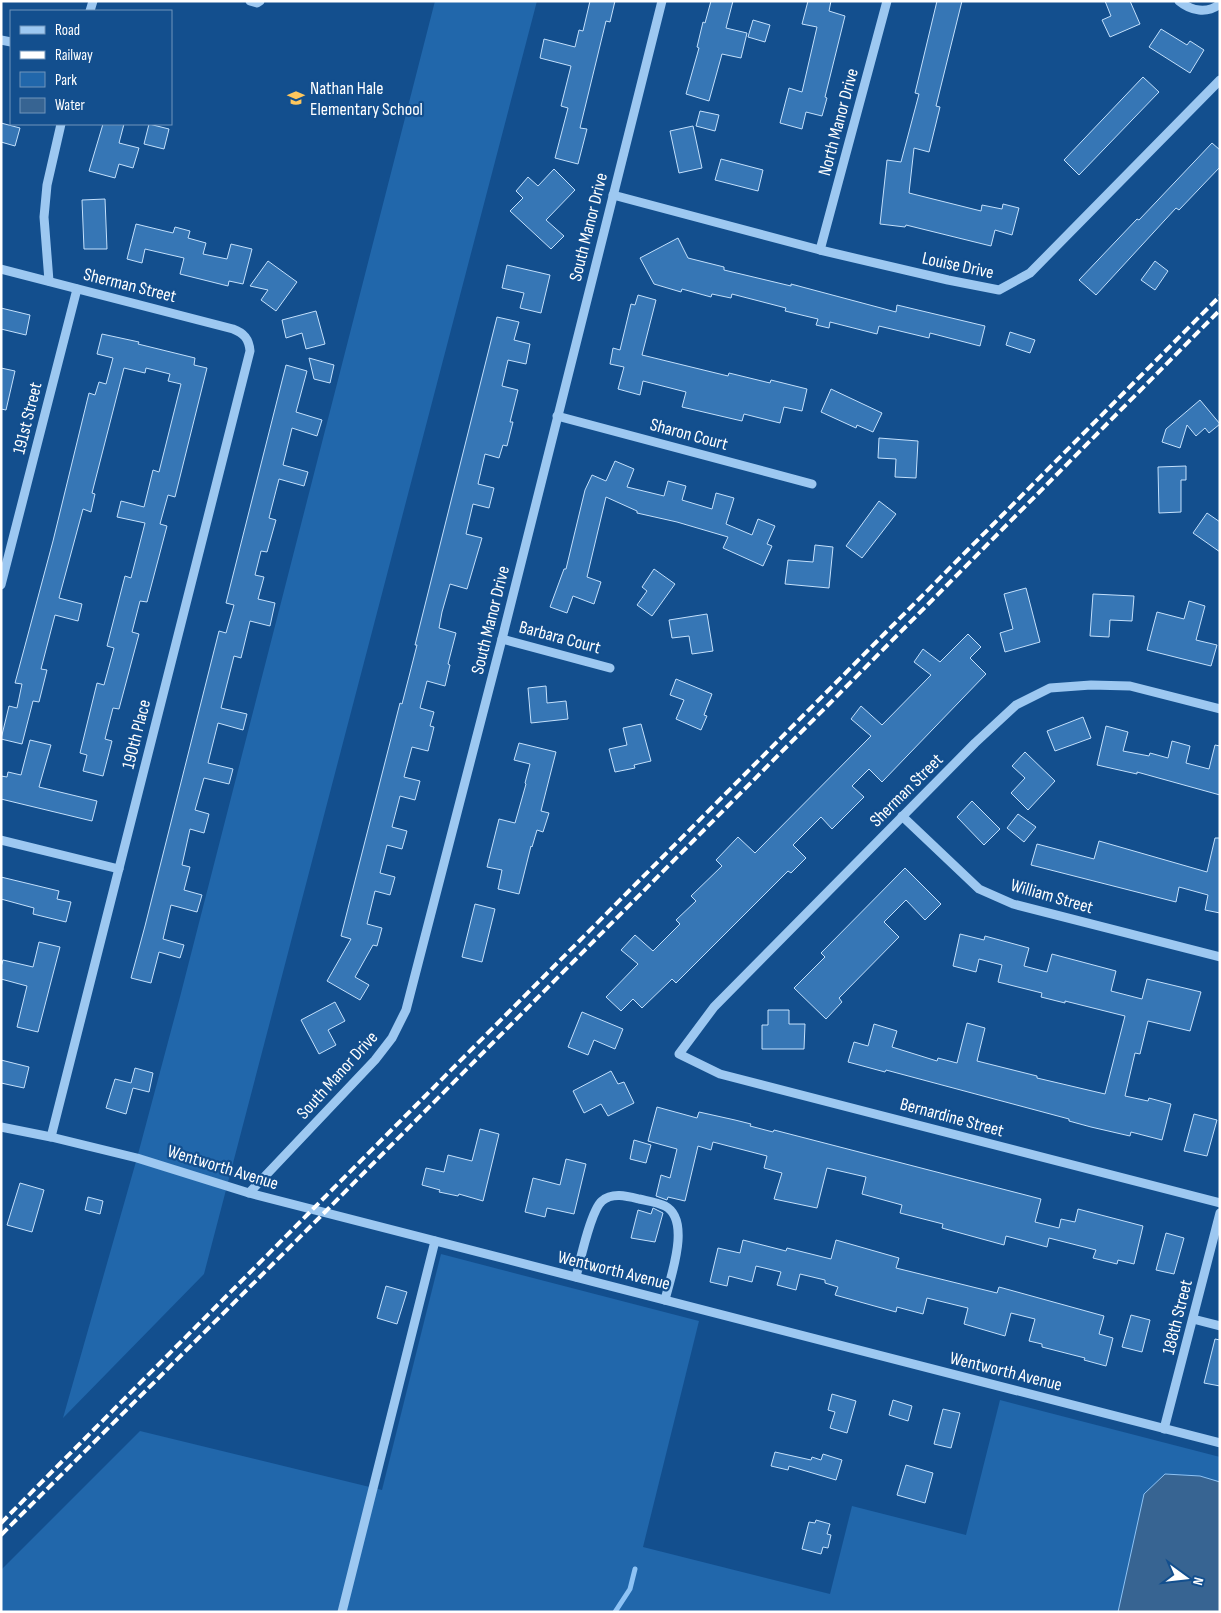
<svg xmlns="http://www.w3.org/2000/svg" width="1221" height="1613" viewBox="0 0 1221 1613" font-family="'Sofia Sans Condensed',sans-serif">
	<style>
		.green { fill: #2167ab }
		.water { fill: #376492; stroke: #8ec3f5 }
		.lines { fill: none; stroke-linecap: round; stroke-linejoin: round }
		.stream { stroke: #8ec3f5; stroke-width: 5 }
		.building { fill: #3676b5; stroke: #c3e0fc }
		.minor { stroke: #9dc8f1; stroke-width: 9 }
		.rail { stroke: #fff; stroke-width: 4; stroke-dasharray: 9 4; stroke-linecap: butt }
		.labels { text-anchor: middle; stroke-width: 4.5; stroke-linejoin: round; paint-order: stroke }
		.poi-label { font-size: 18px; fill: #fff; stroke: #134f8e; text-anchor: start }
		.street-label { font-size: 18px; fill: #fff; stroke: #134f8e }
	</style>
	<rect width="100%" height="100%" fill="#134f8e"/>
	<g class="green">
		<path d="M435,1H537L204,1274L63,1418L137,1158L180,997Z"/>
		<path d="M441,1254L699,1321L643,1547L830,1594L852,1506L966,1535L1000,1400L1220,1457V1612H1V1570L140,1431L382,1490Z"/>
	</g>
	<path class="water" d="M1165,1474L1200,1476L1220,1482V1612H1118L1144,1494Z"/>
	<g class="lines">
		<path class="stream" d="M615,1612L630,1589L635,1569"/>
	</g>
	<g class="building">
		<path d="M590,1H615L610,22L606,21L580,128L587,129L578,164L555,158L568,108L561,106L571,66L540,58L544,39L575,47L579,30L583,31Z"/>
		<path d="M711,1H733L726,28L747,33L741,58L722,54L709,101L686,94L699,48L697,47L703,22L705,23Z"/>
		<path d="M808,1H831L829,11L845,16L825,97L827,98L822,116L806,112L802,129L780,123L789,88L802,92L817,27L802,24Z"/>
		<path d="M937,1H962L936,106L940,107L929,152L914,148L909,193L981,211L982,205L1002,209L1003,204L1019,208L1012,235L995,230L991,246L906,225L905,227L880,224L887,160L901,162L919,94L915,93Z"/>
		<path d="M1105,1H1130L1140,24L1110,37L1102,20L1111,16Z"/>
		<path d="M753,20L770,25L765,42L748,37Z"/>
		<path d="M1161,29L1187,45L1190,41L1204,50L1190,73L1149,47Z"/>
		<path d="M1143,77L1159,92L1079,175L1064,160Z"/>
		<path d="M700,111L719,115L715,131L696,126Z"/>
		<path d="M1,123L20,128L15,146L1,142Z"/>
		<path d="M103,124H124L119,143L139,148L133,168L119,164L115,178L89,171Z"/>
		<path d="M149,124L169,129L164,149L144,144Z"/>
		<path d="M693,126L702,168L679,173L670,131Z"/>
		<path d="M1212,143L1220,150V167L1179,210L1176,208L1096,295L1079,280L1137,219L1139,220Z"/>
		<path d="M721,159L763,170L758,191L715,180Z"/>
		<path d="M554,169L575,190L546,220L564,236L551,249L510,211L523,198L516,191L528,177L538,186Z"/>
		<path d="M105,199L107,249H84L82,200Z"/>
		<path d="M136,224L173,233L175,227L190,231L188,238L206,243L203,254L227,259L231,244L252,249L243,284L229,281L228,286L180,274L184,258L145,249L142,263L127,259Z"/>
		<path d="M678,238L688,258L724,267V270L791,286V284L896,312L897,305L985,326L980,346L930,333L929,338L879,326L877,334L830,322L829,328L816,325L818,319L785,311L786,308L732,294L731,298L712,294L711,297L682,289L681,292L654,284L640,258Z"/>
		<path d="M268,261L297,282L276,311L261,300L268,290L250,286Z"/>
		<path d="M1155,261L1168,271L1155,290L1141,280Z"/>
		<path d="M507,265L550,275L541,313L520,308L524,293L502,288Z"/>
		<path d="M638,295L656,300L642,355L728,376L729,373L770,383L771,380L807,389L802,411L784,407L780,423L744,414L742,421L682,407L686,392L643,381L640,395L618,389L624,367L610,364L613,348L620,350L631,304L635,305Z"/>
		<path d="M1,308L30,315L26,335L1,329Z"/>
		<path d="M316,311L325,344L306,349L302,333L286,338L282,320Z"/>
		<path d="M497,317L519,322L514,340L530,344L526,364L508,360L502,386L518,390L510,422H513L507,446L503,445L499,458L485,454L478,484L494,488L489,508L473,504L466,534L482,538L467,589L450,584L442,612L439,628L456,633L448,664L450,665L445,686L427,681L420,708L434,712L430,726L434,727L428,751L412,747L404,777L420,781L415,800L400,796L392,827L407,831L402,849L387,845L380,873L395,877L390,895L375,891L367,924L382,928L377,946L373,945L355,977L369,985L360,1000L327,981L351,939L341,936L400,703L402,704L417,645H415Z"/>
		<path d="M1010,332L1035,340L1030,353L1006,345Z"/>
		<path d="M102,334L139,342L138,344L195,358L194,365L207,368L175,497L168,495L160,524L167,526L147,602L140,601L132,632L139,634L119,709L113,708L105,739L112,741L103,776L83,771L87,755L80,753L97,683L104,685L114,648L107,646L125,576L131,578L145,523L117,517L121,501L144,507L153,470L159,472L181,384L168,381L170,374L146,368L145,373L124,368L92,493L95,494L91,512L83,509L59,598L82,604L78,621L55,615L41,669L47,670L39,702L33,701L22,744L1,739L9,706L17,708L22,684L15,683L53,541L89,393L95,395L99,382L106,384L113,358L97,354Z"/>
		<path d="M309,358L334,365L330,383L314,379Z"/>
		<path d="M286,365L307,371L296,412L322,420L317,436L292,428L283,465L308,472L304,486L279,479L269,518L276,520L267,552L261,551L255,575L264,577L258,599L275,603L270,626L250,621L241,658L234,656L221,708L247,714L243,730L218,723L208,763L233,769L229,784L204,778L195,810L209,814L204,833L190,829L182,865L190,867L184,890L202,895L197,912L171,905L163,939L184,945L180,958L159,952L151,983L131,978L145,926L219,631L226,633L234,605L226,603Z"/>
		<path d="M1,368L15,371L6,410L1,409Z"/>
		<path d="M831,389L882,413L873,432L857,425L856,428L821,412Z"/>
		<path d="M1200,400L1220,424L1209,433L1205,428L1196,436L1187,425L1180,448L1162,442L1166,429Z"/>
		<path d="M879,438L918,441L916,478L895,477L896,459L878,458Z"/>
		<path d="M615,461L634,469L627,487L664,496L668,481L686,486L682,500L712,509L716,493L734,498L726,524L752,535L758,519L775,526L767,544L772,546L763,566L723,548L728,537L677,522L637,513V511L606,497L587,577L601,582L594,604L573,596L567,613L550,607L564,569H566L585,490L592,475L606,481Z"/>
		<path d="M1186,466V480H1181V512L1159,513L1158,467Z"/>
		<path d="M879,501L896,514L862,558L846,546Z"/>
		<path d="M1207,513L1220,522V552L1193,533Z"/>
		<path d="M815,545L833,547L829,588L785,584L788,560L813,562Z"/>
		<path d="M654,569L675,584L652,616L637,605L647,591L642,587Z"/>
		<path d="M1026,588L1040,642L1005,652L1000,633L1013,629L1004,594Z"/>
		<path d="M1093,594L1134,596L1132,621L1110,620L1109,637L1090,636Z"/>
		<path d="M1189,601L1205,606L1196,640L1217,645L1211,666L1147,650L1157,612L1184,619Z"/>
		<path d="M707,614L713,651L692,654L689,636L672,638L669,620Z"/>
		<path d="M968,634L981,647L970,658L986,674L882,782L869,769L852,786L864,797L832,829L821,817L793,845L806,858L791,873L788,871L676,983L672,979L642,1008L633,999L621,1011L606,997L638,964L621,950L635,935L653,951L680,924L676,920L696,901L691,896L722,866L716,860L738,837L755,853L871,736L851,719L861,706L882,725L931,675L914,662L923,649L940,662Z"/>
		<path d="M676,679L712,694L704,715L707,716L701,730L676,719L684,700L670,695Z"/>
		<path d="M546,686L547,703L566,701L568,719L531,723L528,688Z"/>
		<path d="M1083,717L1091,738L1055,751L1047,731Z"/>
		<path d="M641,724L651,761L634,765L635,768L615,772L609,749L627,745L623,728Z"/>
		<path d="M1106,726L1128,732L1123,751L1149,756L1150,753L1168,758L1172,741L1190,746L1186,763L1209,769L1215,745L1220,746V795L1137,772V774L1097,765Z"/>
		<path d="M30,740L51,745L39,787L97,801L92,821L1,799V776L7,777L8,772L21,775Z"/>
		<path d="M519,743L556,752L541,811L549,813L543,832L537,830L532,847L531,846L519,894L498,889L502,870L487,867L499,819L515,823L526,784L525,783L530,764L514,760Z"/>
		<path d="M1025,752L1055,781L1028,810L1011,793L1025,778L1012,766Z"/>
		<path d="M972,801L1000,829L984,845L957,817Z"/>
		<path d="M1018,814L1036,827L1024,842L1007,828Z"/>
		<path d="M1215,838H1220V913L1205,910L1208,895L1179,887L1176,902L1031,865L1037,844L1094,859L1099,841L1207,872Z"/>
		<path d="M905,868L941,904L925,920L906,900L884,922L899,937L839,998L842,1002L826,1019L794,988L825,957L821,953Z"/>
		<path d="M1,877L59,891L57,899L71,902L66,922L33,914L34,908L1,899Z"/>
		<path d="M475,904L495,909L482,962L462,957Z"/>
		<path d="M960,934L984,940L985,936L1029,948L1024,966L1047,972L1052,954L1116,971L1111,991L1142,999L1147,979L1201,992L1190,1031L1148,1021L1140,1054L1135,1053L1125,1096L1148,1101L1149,1098L1171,1104L1162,1140L1131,1132L1130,1136L1091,1127L1069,1121V1119L886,1070L885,1072L848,1062L854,1042L868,1046L874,1024L897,1031L892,1047L937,1061L938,1058L957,1063L967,1023L985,1028L977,1061L1037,1076V1078L1105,1094L1125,1016L1065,1001V1003L1041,997L1042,993L998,982L1002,965L979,959L976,972L953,966Z"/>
		<path d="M39,942L60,947L38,1032L17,1027L27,986L1,979V967L3,960L33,967Z"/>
		<path d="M335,1002L345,1021L328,1030L336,1045L319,1054L301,1020Z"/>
		<path d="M768,1010H789V1024H805L804,1049H762V1025H768Z"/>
		<path d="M582,1012L623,1029L615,1049L594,1040L588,1055L568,1047Z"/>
		<path d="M1,1060L29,1067L24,1088L1,1083Z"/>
		<path d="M135,1068L153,1073L149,1092L133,1088L126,1114L106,1108L115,1079L131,1083Z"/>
		<path d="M611,1071L618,1084L624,1082L634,1103L608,1116L601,1104L584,1113L573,1091Z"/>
		<path d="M657,1107L697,1118L699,1112L735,1120L751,1124L750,1126L773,1132L774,1130L1041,1199L1035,1222L1059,1228L1061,1219L1075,1222L1078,1209L1143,1226L1134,1264L1118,1260L1117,1264L1093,1258L1096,1250L1049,1238L1047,1247L1006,1236L1004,1245L942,1228L943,1224L900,1213L902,1205L862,1194L866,1177L827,1168L817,1208L774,1199L782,1173L764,1168L767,1156L713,1142L711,1150L698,1146L685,1201L668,1197L667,1200L656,1196L661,1175L670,1178L677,1149L648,1141Z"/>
		<path d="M1194,1114L1217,1120L1207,1156L1184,1151Z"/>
		<path d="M480,1129L499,1134L483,1201L459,1194L458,1196L439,1192L440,1190L422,1185L426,1168L444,1172L448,1155L472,1161Z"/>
		<path d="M634,1140L651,1145L646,1163L630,1159Z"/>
		<path d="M566,1159L586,1164L574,1214L547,1208L545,1217L525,1212L533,1178L560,1185Z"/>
		<path d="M20,1183L44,1190L32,1232L7,1225Z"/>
		<path d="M88,1197L103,1201L100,1214L85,1210Z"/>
		<path d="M653,1208L663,1213L655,1242L631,1238L638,1210L651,1214Z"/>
		<path d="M1166,1233L1184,1238L1174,1274L1156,1270Z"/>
		<path d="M743,1240L786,1251L787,1248L831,1259L836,1240L899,1258L896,1268L997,1293L999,1287L1104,1316L1099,1334L1113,1338L1106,1366L1084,1360L1085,1358L1042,1347V1344L1029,1341L1035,1319L1011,1313L1005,1336L964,1324L968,1308L927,1298L923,1314L897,1307L896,1312L835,1295L838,1287L825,1283V1280L800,1274L796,1290L777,1285L781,1272L756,1266L752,1282L729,1276L727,1286L710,1282L718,1248L740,1253Z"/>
		<path d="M386,1286L407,1292L397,1324L377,1318Z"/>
		<path d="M1131,1315L1150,1320L1142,1352L1122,1347Z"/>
		<path d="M1215,1339L1220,1340V1386L1204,1383Z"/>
		<path d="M832,1394L856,1401L847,1433L830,1428L835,1412L828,1410Z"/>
		<path d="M893,1400L912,1406L908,1421L889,1415Z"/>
		<path d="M943,1409L960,1413L951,1448L934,1444Z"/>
		<path d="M775,1452L811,1460L812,1457L821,1460L823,1454L842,1460L836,1480L789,1466L788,1470L771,1466Z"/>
		<path d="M906,1465L933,1473L925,1503L897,1495Z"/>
		<path d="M816,1520L830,1524L827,1534L831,1535L828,1548L823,1547L821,1554L802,1549L809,1522L815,1523Z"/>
	</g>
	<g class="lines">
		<g class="minor">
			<path d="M250,1L257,3L260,1"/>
			<path d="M1179,1C1191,11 1207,14 1220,4"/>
			<path d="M90,11L93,1"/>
			<path d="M1,40L11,42"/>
			<path d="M613,195L820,250L948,280L999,290L1030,273L1220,80"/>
			<path d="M820,250L887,1"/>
			<path d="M1,269L233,329C244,333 249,339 250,351L51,1137"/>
			<path d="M49,281L44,217L47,185L61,124"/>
			<path d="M557,416L812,484"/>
			<path d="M1,585L77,289"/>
			<path d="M502,639L610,668"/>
			<path d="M1220,709L1130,686L1091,685L1050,688L1016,705L975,743L714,1007L679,1054L720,1074L1220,1203"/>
			<path d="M902,816L979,889L1013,904L1220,957"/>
			<path d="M1,840L119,869"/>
			<path d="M1,1127L51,1137L137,1158L249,1193L1220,1443"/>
			<path d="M249,1193L375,1060L392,1038L406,1010L502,639L662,1"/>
			<path d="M576,1277C580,1261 591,1210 602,1201C612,1192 627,1196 639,1199C648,1201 657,1202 665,1206C692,1220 670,1278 665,1300"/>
			<path d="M1193,1319L1220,1326"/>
			<path d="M1164,1429L1220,1213"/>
			<path d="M342,1612L435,1241"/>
		</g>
		<g class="rail">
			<path d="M1,1523L1220,296"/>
			<path d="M1,1535L325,1212L1220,310"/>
		</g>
	</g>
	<defs>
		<g id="school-bare" transform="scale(1.35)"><path d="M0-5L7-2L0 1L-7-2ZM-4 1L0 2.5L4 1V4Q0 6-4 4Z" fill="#ffc75d" stroke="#134f8e" stroke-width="2.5" paint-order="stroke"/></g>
	</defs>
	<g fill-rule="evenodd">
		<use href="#school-bare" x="296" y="98"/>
	</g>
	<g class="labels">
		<g class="poi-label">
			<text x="310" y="94">Nathan Hale<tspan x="310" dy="21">Elementary School</tspan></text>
		</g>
		<g class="street-label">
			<text transform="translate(838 122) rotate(-75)" y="6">North Manor Drive</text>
			<text transform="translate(588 227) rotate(-76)" y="6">South Manor Drive</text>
			<text transform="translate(958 265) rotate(12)" y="6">Louise Drive</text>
			<text transform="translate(130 285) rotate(14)" y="6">Sherman Street</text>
			<text transform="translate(27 418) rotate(-76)" y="6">191st Street</text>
			<text transform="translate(689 434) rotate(15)" y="6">Sharon Court</text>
			<text transform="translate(490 620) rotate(-76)" y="6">South Manor Drive</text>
			<text transform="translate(560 637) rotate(15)" y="6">Barbara Court</text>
			<text transform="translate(136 734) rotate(-76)" y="6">190th Place</text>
			<text transform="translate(906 790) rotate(-45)" y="6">Sherman Street</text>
			<text transform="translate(1052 896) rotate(16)" y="6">William Street</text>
			<text transform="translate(337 1075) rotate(-48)" y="6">South Manor Drive</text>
			<text transform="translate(952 1117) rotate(15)" y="6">Bernardine Street</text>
			<text transform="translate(223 1167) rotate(17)" y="6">Wentworth Avenue</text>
			<text transform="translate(614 1270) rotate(14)" y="6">Wentworth Avenue</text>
			<text transform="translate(1177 1317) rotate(-76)" y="6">188th Street</text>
			<text transform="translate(1006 1371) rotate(14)" y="6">Wentworth Avenue</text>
		</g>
	</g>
	<rect width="1221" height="1613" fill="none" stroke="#ffffff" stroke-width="5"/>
	<rect x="10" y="10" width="162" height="115" fill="#134f8e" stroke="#7195bb"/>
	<rect x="20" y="26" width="25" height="8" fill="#9dc8f1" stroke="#7195bb"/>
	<text x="55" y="35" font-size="15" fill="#ffffff">Road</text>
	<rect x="20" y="51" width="25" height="8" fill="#ffffff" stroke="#7195bb"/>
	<text x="55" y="60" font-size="15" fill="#ffffff">Railway</text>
	<rect x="20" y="72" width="25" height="15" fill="#2167ab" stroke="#7195bb"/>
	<text x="55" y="85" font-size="15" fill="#ffffff">Park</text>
	<rect x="20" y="98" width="25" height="15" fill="#376492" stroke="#7195bb"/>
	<text x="55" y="110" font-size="15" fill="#ffffff">Water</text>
	<g transform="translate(1186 1578) rotate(105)" stroke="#134f8e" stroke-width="4" paint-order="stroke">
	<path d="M0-4L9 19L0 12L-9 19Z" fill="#ffffff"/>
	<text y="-8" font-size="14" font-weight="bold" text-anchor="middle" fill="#ffffff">N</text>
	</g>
</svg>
